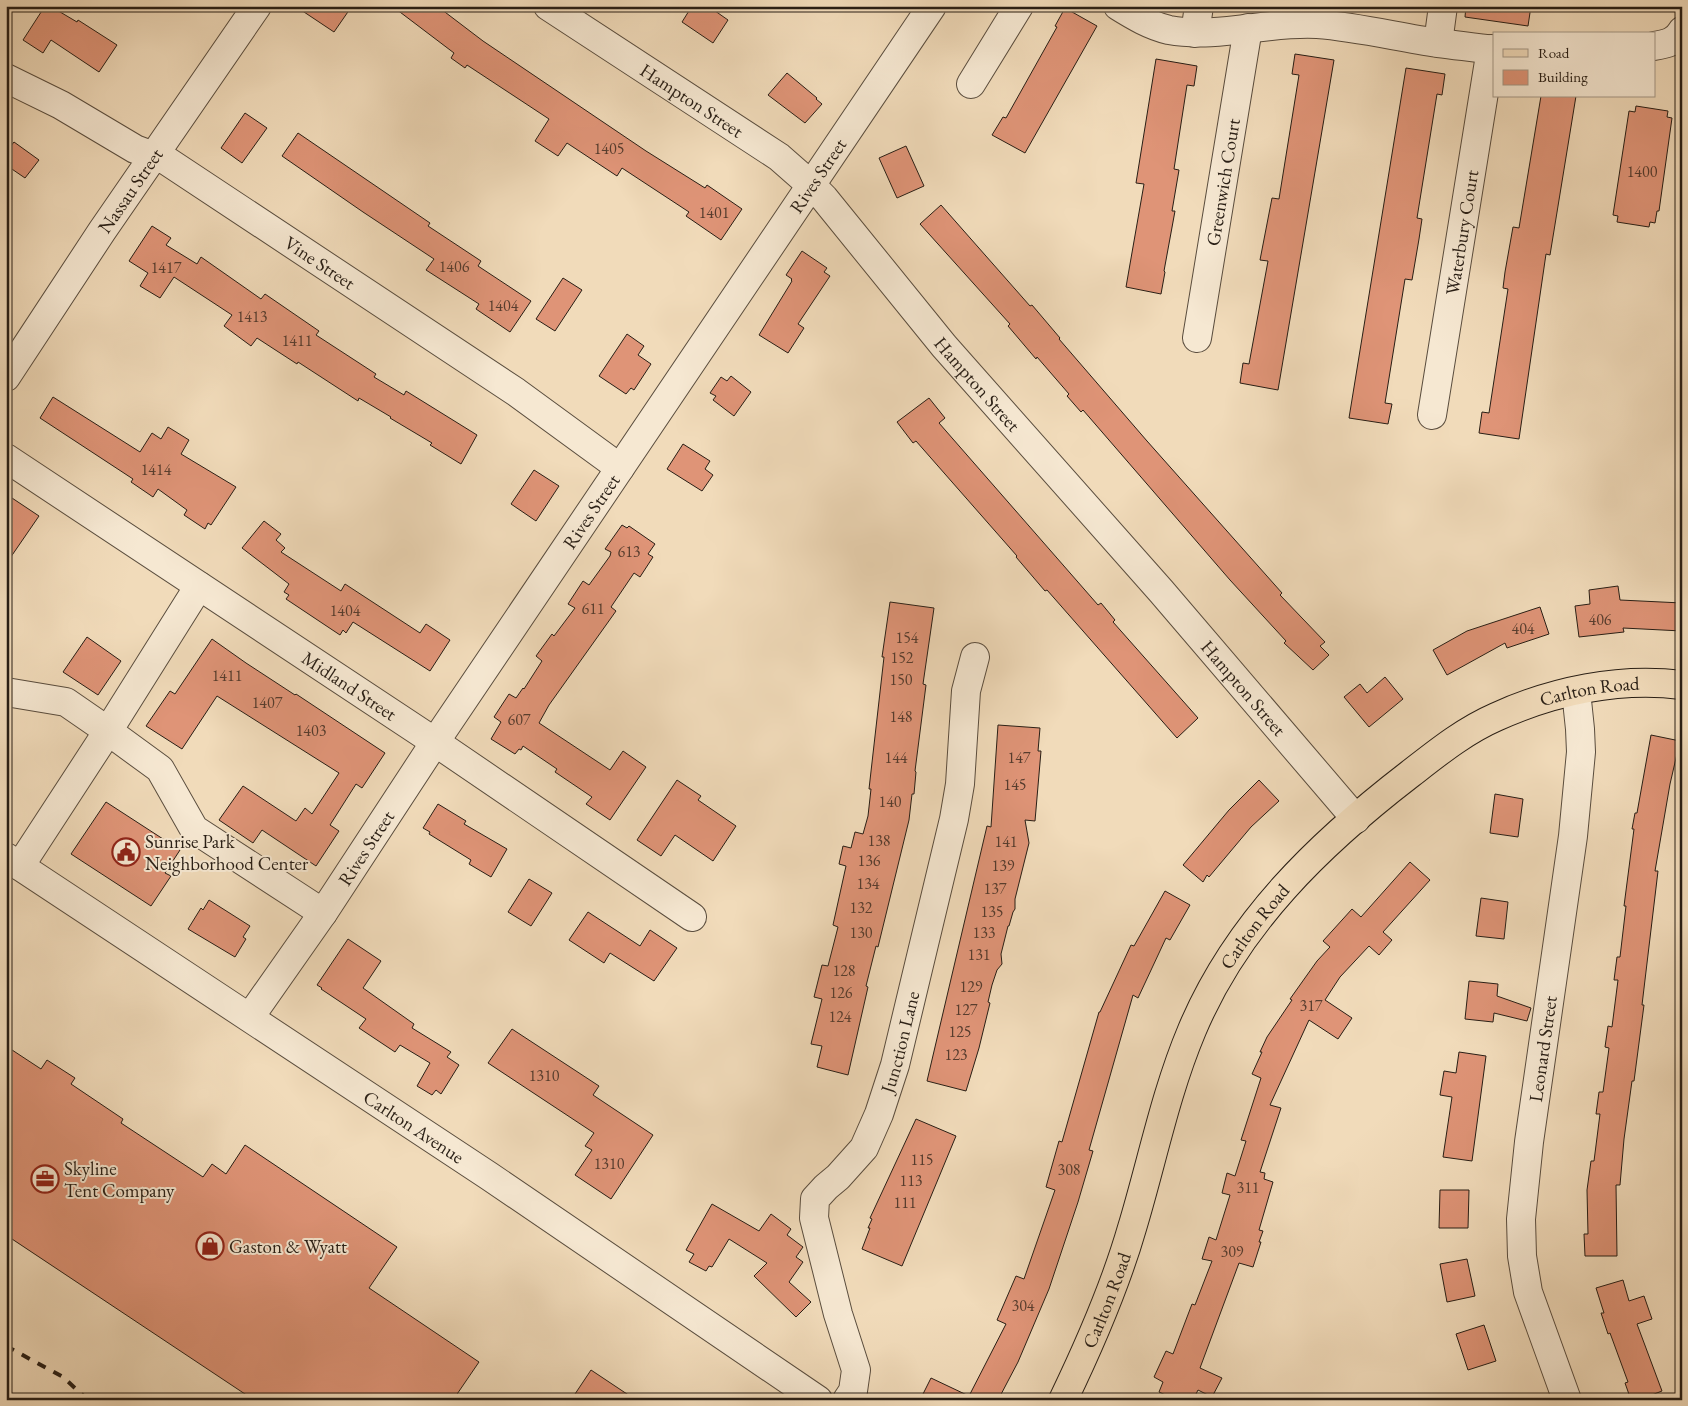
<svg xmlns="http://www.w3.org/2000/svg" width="1688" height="1406" viewBox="0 0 1688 1406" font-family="'EB Garamond',serif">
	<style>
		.building { fill: #df9477; stroke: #281e15 }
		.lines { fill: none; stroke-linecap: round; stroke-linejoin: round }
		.minor-casing { stroke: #5a4d3e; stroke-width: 30 }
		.major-casing { stroke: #281e15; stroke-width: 30 }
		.minor { stroke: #f6e8d2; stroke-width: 28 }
		.major { stroke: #f1dbba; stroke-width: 28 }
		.rail { stroke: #281e15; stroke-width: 4; stroke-dasharray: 9 9; stroke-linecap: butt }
		.labels { text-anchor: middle; stroke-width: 4; stroke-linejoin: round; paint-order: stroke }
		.number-label { font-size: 16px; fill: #563c2e }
		.street-label { font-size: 19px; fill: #281e15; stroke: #f6e8d2 }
		.poi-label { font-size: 19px; fill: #281e15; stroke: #f6e8d2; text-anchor: start }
	</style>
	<rect width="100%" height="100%" fill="#f1dbba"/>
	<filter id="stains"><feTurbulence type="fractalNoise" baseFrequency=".004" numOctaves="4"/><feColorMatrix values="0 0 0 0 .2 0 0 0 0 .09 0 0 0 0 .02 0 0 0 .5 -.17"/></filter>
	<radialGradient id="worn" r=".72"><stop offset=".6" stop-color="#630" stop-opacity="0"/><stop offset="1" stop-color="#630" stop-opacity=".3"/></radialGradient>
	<g class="building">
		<path d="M45,6H50L77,22L78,20L117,45L99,72L51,40L43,53L23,40Z"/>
		<path d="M295,6H352L334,32Z"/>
		<path d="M392,6H437L483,41L646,151L705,188L707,185L742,209L721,240L686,216L689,212L622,168L617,176L567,143L558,156L535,141L549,119L467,65L465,68L451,58L454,53Z"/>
		<path d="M692,6H708L728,20L713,43L682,22Z"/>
		<path d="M1466,6H1531L1528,26L1465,17Z"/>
		<path d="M1065,8L1097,26L1025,153L992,135L1003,117L1006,118L1057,27L1055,26Z"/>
		<path d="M1295,54L1334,60L1278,390L1240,383L1243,363L1249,364L1268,261L1260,260L1272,198L1279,199L1299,75L1292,74Z"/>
		<path d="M1156,59L1197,66L1194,86L1187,85L1174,169L1179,170L1172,211H1175L1164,271L1165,272L1161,294L1126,287L1144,184L1136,183Z"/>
		<path d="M1406,68L1445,74L1442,95L1437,94L1417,218L1422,219L1419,239L1412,280L1405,279L1385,403L1392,404L1388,424L1349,418Z"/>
		<path d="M787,73L817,98L816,99L822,104L805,123L768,95Z"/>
		<path d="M1541,96H1576L1550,255L1546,254L1519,439L1479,433L1482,412L1489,413L1508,289L1503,288L1505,272L1513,227L1519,228Z"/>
		<path d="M1636,106L1668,111L1667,117L1672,118L1659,211H1657L1655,223L1650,222L1649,227L1617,222L1618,216L1613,215L1629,111L1635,112Z"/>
		<path d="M245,113L267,128L242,163L221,148Z"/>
		<path d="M298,133L430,223L428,226L481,261L478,266L531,301L510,332L476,309L479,304L426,270L434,259L363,212L282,156Z"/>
		<path d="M14,142L39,160L25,178L6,165V152Z"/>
		<path d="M906,146L924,186L897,198L879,158Z"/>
		<path d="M941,205L1030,306L1032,305L1060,338L1059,339L1147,441L1282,593L1280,595L1325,642L1320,646L1329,655L1313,670L1284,643L1286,641L1230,580L1083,410L1081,412L1067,396L1069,394L1037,357L1036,359L1008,326L1010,324L920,224Z"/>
		<path d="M152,226L171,238L166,245L197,264L201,257L261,299L265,294L319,331L316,335L376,374L374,377L404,395L406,391L477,435L461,464L430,445L432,443L390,418L391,417L359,398L358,401L298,362L297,364L257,338L251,346L224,326L232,315L174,277L160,298L140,286L148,273L129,261Z"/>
		<path d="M802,251L827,268L824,272L830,276L798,324L804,328L788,353L759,335L792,281L791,280L792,279L786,275Z"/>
		<path d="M563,278L582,290L555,331L536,319Z"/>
		<path d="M627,334L644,346L638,355L651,364L634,390L631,388L626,394L599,376Z"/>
		<path d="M731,376L751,392L734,416L713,400L716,396L710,393L721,377L727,381Z"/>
		<path d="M53,397L140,452L152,433L161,439L168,427L189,440L181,454L236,487L211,525L208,523L205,529L184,515L187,510L158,489L153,497L131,482L133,479L40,418Z"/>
		<path d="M929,398L945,418L939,423L1098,605L1101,603L1115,620L1113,622L1198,718L1177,738L1047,590L1045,591L1016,557L1017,556L916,441L913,443L897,422Z"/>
		<path d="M683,444L710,461L705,469L713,475L702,491L667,469Z"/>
		<path d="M534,470L559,486L536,521L511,504Z"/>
		<path d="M6,494L39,516L6,564Z"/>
		<path d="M264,521L281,534L276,540L285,548L281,552L341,591L345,584L420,633L426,624L450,640L430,671L353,622L346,633L343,630L340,635L286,599L289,595L284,592L289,584L242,548Z"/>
		<path d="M622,525L627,528L629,526L655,544L648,554L653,557L640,577L634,573L611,607L616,611L549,705L539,723L610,770L623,751L646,767L610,820L586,804L592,797L555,772L557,769L523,746L521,750L519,749L515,754L491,739L501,722L494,717L509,694L516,698L523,688L524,689L542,661L536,656L552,634L554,636L575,608L568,604L583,581L589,585L610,556L611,552L605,549Z"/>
		<path d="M1618,586L1620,600L1682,603V631L1623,628L1624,632L1579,637L1575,606L1590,604L1589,590Z"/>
		<path d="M890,602L934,608L923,684L926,685L915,771L916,772L914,794H912L909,820L878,947L876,946L866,986L868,987L848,1075L817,1067L822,1046L811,1044L822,999L814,997L822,965L828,966L838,927L833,925L846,866L839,864L843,846L851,848L855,832L863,834L868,816L871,789H869L884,657H882Z"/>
		<path d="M1540,607L1549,634L1507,648L1505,643L1447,675L1433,650L1467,631Z"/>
		<path d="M87,637L121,661L98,695L63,672Z"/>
		<path d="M212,639L246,663L295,695L296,694L385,753L362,788L356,784L330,825L339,831L316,866L262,830L253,843L219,820L243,786L296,821L305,808L312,814L339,773L217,696L182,749L146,726L170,691L175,694Z"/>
		<path d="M1385,677L1403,699L1369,727L1344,697L1360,684L1367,693Z"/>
		<path d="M998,725L1040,728L1038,751H1041L1035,821L1025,820L1029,843L1015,899V909L1013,912L1009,926H1008L1001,954L1002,964L997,970L992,985L988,1002L990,1003L979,1048L966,1091L927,1081L987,826L991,827Z"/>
		<path d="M1651,735L1680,741L1670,784L1655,871H1658L1642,1005H1644L1634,1081H1632L1624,1139L1620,1185H1616L1617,1256H1585L1584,1234H1588L1587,1190L1591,1161H1594L1600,1114H1596L1599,1092H1603L1609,1048L1605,1047L1608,1026L1612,1027L1618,980H1614L1617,957H1620L1626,906H1624L1634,829H1632L1635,813H1637Z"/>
		<path d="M677,780L701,796L698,800L736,826L713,861L675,835L661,856L637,840Z"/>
		<path d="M1259,780L1279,801L1251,827L1209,877L1207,875L1203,882L1183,865L1229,810Z"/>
		<path d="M1495,794L1523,799L1518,837L1490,833Z"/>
		<path d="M106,802L180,850L165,873L171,876L151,906L71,854Z"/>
		<path d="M438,804L466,821L464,824L507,849L491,877L469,864L471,860L429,834L430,832L423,828Z"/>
		<path d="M1410,862L1430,880L1383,932L1392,940L1379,955L1369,946L1340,977L1325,1000L1352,1018L1338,1039L1309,1020L1270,1105L1281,1108L1260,1172L1265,1173L1264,1179L1273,1182L1259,1230L1263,1231L1259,1242H1261L1253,1267L1239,1263L1200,1368L1222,1378L1212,1397L1198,1390L1193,1400H1176L1159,1392L1163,1382L1154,1377L1166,1351L1173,1354L1192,1304L1195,1305L1212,1261L1202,1259L1209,1237L1216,1240L1230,1195L1222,1193L1227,1173L1235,1176L1246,1141L1241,1140L1261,1078L1252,1074L1262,1052H1260L1267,1037L1292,1000L1290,999L1317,961L1330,947L1323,941L1352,909L1361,917Z"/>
		<path d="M529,879L552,893L531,926L508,912Z"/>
		<path d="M1165,891L1190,905L1170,940L1166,938L1138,998L1133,995L1089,1150L1093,1151L1078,1202L1049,1289L1018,1362L998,1400H920L931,1378L969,1396L1006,1324L997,1320L1016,1276L1024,1279L1055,1190L1046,1187L1059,1141L1062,1142L1099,1012H1100L1131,945L1134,946Z"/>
		<path d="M1481,898L1508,902L1504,939L1476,936Z"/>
		<path d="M209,900L250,926L243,937L246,939L235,957L188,929L201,908L203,910Z"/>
		<path d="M588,912L640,946L650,930L677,948L654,981L610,953L604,963L569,940Z"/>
		<path d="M348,939L381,961L363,988L414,1024L412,1028L451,1052L447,1057L459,1065L441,1094L436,1090L432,1095L417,1086L430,1063L400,1045L395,1052L359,1028L366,1019L321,989L322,988L317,985Z"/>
		<path d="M1469,981L1498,984L1497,996L1531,1008L1527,1021L1494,1013L1493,1022L1465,1019Z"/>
		<path d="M512,1029L599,1086L593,1095L653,1135L611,1199L575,1175L592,1150L585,1146L594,1133L488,1063Z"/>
		<path d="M6,1046L41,1069L47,1060L75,1078L71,1084L123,1119L121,1123L203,1177L212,1164L226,1174L245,1145L397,1247L369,1288L479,1362L453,1400H254L6,1235Z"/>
		<path d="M1459,1052L1486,1056L1472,1161L1443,1157L1452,1097L1440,1095L1444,1071L1456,1073Z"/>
		<path d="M916,1119L956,1136L902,1266L862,1249L870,1228H868L872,1219L870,1218Z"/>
		<path d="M1440,1190H1469L1468,1228H1439Z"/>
		<path d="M712,1204L759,1231L771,1214L791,1229L787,1235L803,1247L796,1257L803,1262L789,1282L811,1302L796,1317L754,1276L767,1263L729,1239L712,1267L709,1266L706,1271L689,1262L694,1254L686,1250Z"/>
		<path d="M1467,1259L1475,1296L1447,1302L1440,1264Z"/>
		<path d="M1623,1280L1629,1301L1644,1296L1652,1319L1637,1324L1662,1391L1639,1400H1631L1625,1383L1628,1382L1610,1333L1608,1334L1601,1313H1604L1596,1288Z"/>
		<path d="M1484,1325L1496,1361L1468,1370L1456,1334Z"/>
		<path d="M591,1370L636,1400H571Z"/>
	</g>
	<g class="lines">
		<g class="minor-casing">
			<g id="minor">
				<path id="s1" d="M548,6L779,157L812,186L824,198L944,346L1161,591L1356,819"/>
				<path d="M1118,6C1134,16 1151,26 1169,30C1218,39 1268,21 1317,24C1358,27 1397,37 1438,43C1456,45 1475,48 1494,50"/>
				<path d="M1195,33L1199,6"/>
				<path d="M1438,43L1443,6"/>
				<path d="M1654,46C1666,44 1676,42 1682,31"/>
				<path id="s2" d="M6,78L61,105L135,149L167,161L516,392L620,468"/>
				<path d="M971,84L1019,6"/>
				<path id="s3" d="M1197,338L1248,28"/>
				<path id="s4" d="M6,377L102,231L257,6"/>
				<path id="s5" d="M1432,415L1491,49"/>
				<path id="s6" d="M6,458L435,742L692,917"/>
				<path d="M6,692L66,702L108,731L160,769L194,829L323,913"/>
				<path id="s7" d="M6,857L489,1176L818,1400"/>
				<path d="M20,866L108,731L199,586"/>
				<path id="s8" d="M250,1017L323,913L435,742L932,6"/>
				<path id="s9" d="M847,1400L853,1391L856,1370L838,1314L814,1218L815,1199L826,1187L838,1177L864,1148L879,1114L895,1065L954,819L960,784L966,691L975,657"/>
				<path id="s10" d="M1567,1400L1528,1292L1522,1256L1521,1219L1529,1142L1573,836L1581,752L1580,729L1576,691"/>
			</g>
		</g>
		<g class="major-casing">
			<g id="major">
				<path id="s11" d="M1063,1400C1090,1344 1115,1287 1132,1228C1152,1162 1165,1094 1192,1030C1237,923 1319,844 1410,774C1437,753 1464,731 1496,717C1553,691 1619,677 1682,685"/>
			</g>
		</g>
		<use href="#minor" class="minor"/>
		<use href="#major" class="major"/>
		<path class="rail" d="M6,1346L63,1377L88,1400"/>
	</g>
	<defs>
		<g id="civic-ring" transform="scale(1.4375)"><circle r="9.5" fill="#f6e8d2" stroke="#8f2418" stroke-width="1.5"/><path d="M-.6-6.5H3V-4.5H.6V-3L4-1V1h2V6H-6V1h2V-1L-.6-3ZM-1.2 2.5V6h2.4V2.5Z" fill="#8f2418"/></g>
		<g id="office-ring" transform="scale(1.4375)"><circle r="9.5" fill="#f6e8d2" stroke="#8f2418" stroke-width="1.5"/><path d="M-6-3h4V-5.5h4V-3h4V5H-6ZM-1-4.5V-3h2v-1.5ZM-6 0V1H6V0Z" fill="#8f2418"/></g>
		<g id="shop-ring" transform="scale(1.4375)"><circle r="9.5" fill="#f6e8d2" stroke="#8f2418" stroke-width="1.5"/><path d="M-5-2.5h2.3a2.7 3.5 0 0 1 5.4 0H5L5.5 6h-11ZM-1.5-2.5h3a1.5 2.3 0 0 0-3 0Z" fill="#8f2418"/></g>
	</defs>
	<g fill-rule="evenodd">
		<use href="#civic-ring" x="126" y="852"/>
		<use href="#office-ring" x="45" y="1179"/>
		<use href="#shop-ring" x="210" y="1246"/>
	</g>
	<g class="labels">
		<g class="number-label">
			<text x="609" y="154">1405</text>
			<text x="1642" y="177">1400</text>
			<text x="714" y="218">1401</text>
			<text x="454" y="272">1406</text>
			<text x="166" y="273">1417</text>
			<text x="503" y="311">1404</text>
			<text x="252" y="322">1413</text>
			<text x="297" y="346">1411</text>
			<text x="156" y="475">1414</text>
			<text x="629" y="557">613</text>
			<text x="593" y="614">611</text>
			<text x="345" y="616">1404</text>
			<text x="1600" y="625">406</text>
			<text x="1523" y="634">404</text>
			<text x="907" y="643">154</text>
			<text x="902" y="663">152</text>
			<text x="227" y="681">1411</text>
			<text x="901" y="685">150</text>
			<text x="267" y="708">1407</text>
			<text x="901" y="722">148</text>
			<text x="519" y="725">607</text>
			<text x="311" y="736">1403</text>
			<text x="896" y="763">144</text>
			<text x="1019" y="763">147</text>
			<text x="1015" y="790">145</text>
			<text x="890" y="807">140</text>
			<text x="879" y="846">138</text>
			<text x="1006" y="847">141</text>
			<text x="869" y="866">136</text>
			<text x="1003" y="871">139</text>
			<text x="868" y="889">134</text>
			<text x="995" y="894">137</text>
			<text x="861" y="913">132</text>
			<text x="992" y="917">135</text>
			<text x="861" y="938">130</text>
			<text x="984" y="938">133</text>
			<text x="979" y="960">131</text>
			<text x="844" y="976">128</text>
			<text x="971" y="992">129</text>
			<text x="841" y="998">126</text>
			<text x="1311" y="1011">317</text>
			<text x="966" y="1015">127</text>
			<text x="840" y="1022">124</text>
			<text x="960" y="1037">125</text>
			<text x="956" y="1060">123</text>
			<text x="544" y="1081">1310</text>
			<text x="922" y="1165">115</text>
			<text x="609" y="1169">1310</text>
			<text x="1069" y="1175">308</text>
			<text x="911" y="1186">113</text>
			<text x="1248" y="1193">311</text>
			<text x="905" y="1208">111</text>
			<text x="1232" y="1257">309</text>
			<text x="1023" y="1311">304</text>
		</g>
		<g class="street-label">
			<text dy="7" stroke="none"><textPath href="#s1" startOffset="172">Hampton Street</textPath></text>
			<text dy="7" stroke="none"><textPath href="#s8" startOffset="1015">Rives Street</textPath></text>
			<text dy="7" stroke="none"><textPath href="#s3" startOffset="158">Greenwich Court</textPath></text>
			<text dy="7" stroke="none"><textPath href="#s4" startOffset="224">Nassau Street</textPath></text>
			<text dy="7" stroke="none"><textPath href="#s5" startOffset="185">Waterbury Court</textPath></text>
			<text dy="7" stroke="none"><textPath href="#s2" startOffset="365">Vine Street</textPath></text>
			<text dy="7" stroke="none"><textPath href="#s1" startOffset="578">Hampton Street</textPath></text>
			<text dy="7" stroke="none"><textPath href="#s8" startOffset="610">Rives Street</textPath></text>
			<text dy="7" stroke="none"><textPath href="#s6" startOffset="412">Midland Street</textPath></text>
			<text dy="7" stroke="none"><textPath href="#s1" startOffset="982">Hampton Street</textPath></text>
			<text dy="7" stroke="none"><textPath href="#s11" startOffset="934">Carlton Road</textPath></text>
			<text dy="7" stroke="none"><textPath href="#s8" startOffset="205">Rives Street</textPath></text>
			<text dy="7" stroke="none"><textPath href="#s11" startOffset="514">Carlton Road</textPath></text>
			<text dy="7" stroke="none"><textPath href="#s9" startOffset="392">Junction Lane</textPath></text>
			<text dy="7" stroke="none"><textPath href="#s10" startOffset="360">Leonard Street</textPath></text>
			<text dy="7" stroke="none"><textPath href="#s7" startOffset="489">Carlton Avenue</textPath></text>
			<text dy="7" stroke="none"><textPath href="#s11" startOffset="109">Carlton Road</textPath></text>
		</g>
		<g class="poi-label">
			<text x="145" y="848">Sunrise Park<tspan x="145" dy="22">Neighborhood Center</tspan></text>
			<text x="64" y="1175">Skyline<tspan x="64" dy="22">Tent Company</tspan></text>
			<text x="229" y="1253">Gaston &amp; Wyatt</text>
		</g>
	</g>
	<rect width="1688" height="1406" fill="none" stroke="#f1dbba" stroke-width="25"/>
	<rect x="8" y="8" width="1673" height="1391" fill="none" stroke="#281e15" stroke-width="2.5"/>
	<rect x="12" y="12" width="1663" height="1381" fill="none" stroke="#281e15"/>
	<rect x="1493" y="32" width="162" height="65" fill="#f6e8d2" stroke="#a49786"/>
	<rect x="1503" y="49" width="25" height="8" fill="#f1dbba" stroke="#a49786"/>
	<text x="1538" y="58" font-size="15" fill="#281e15">Road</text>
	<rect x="1503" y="70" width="25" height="15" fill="#df9477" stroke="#a49786"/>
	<text x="1538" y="82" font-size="15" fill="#281e15">Building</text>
	<rect width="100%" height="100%" filter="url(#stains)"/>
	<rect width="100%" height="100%" fill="url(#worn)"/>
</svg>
